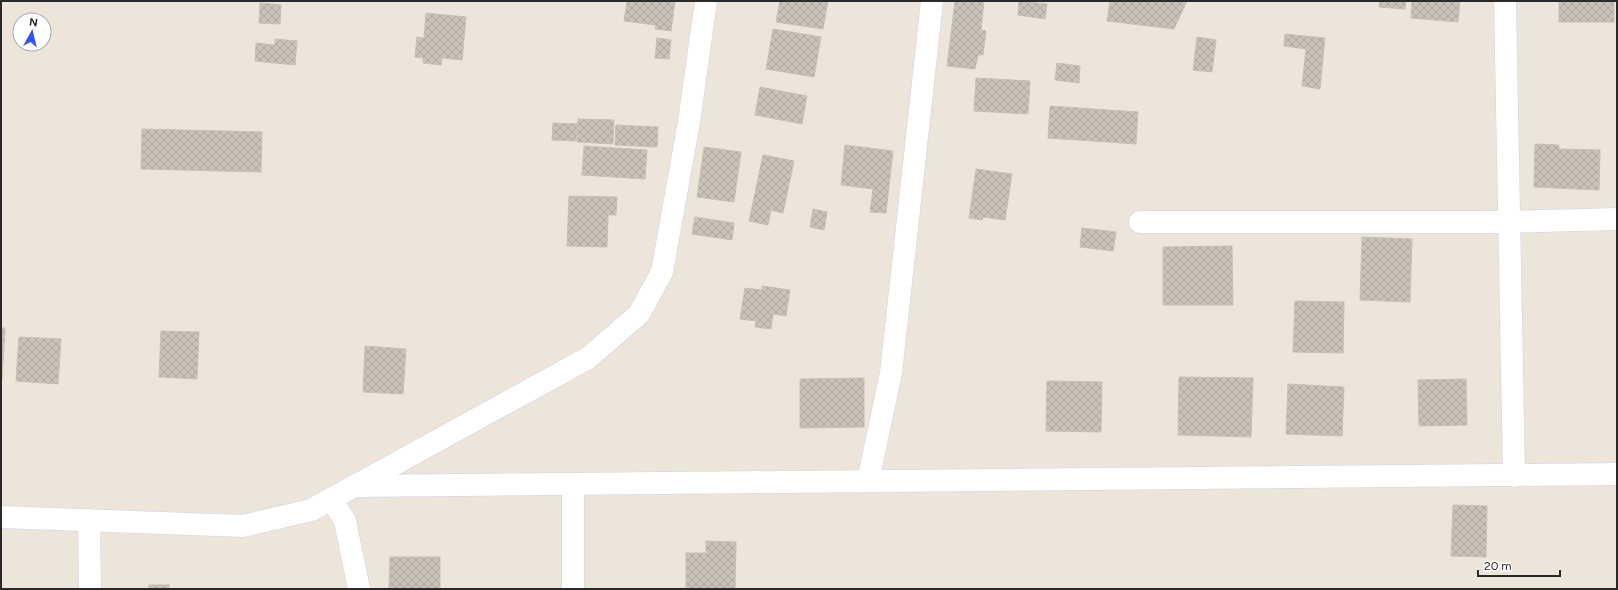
<svg xmlns="http://www.w3.org/2000/svg" width="1618" height="590" viewBox="0 0 1618 590" font-family="Figtree,sans-serif">
	<style>
		.building { fill: url(#building-cross-hatch); stroke: #c8c1b2 }
		.lines { fill: none; stroke-linecap: round; stroke-linejoin: round }
		.minor-casing { stroke: #ced1e4; stroke-width: 23 }
		.minor { stroke: #fff; stroke-width: 22 }
	</style>
	<defs>
		<pattern id="building-cross-hatch" width="8" height="8" patternUnits="userSpaceOnUse"><rect width="8" height="8" fill="#c8c2b9"/><path d="M0 0l8 8M0 8l8-8" fill="none" stroke="#aca79f"/></pattern>
	</defs>
	<rect width="100%" height="100%" fill="#ede5d9"/>
	<g class="building">
		<path d="M627,1H675L671,31L655,29L656,25L624,21Z"/>
		<path d="M780,1H828L823,29L776,22Z"/>
		<path d="M955,1H984L981,30L986,31L983,55H978L975,69L947,66Z"/>
		<path d="M1019,1L1047,4L1045,19L1018,15Z"/>
		<path d="M1110,1H1187L1174,29L1107,21Z"/>
		<path d="M1380,1H1406L1405,9L1379,7Z"/>
		<path d="M1412,1H1460L1458,22L1411,18Z"/>
		<rect x="1559" y="1" width="55" height="21"/>
		<path d="M260,3L281,5L280,24L259,23Z"/>
		<path d="M426,13L466,17L462,60L442,58L441,65L423,63V58L415,57L417,37L424,38Z"/>
		<path d="M773,29L821,37L814,77L766,69Z"/>
		<path d="M1285,34L1325,38L1320,89L1302,86L1306,49L1284,46Z"/>
		<path d="M1197,37L1216,40L1212,72L1193,70Z"/>
		<path d="M657,38L671,40L669,59L655,58Z"/>
		<path d="M275,39L297,41L295,65L255,61L256,43L275,45Z"/>
		<path d="M1057,63L1080,66L1079,83L1055,80Z"/>
		<path d="M976,78L1030,81L1028,114L974,111Z"/>
		<path d="M760,87L807,96L802,124L755,115Z"/>
		<path d="M1050,106L1138,112L1136,144L1048,138Z"/>
		<path d="M578,119L614,120L613,144L577,142Z"/>
		<path d="M553,123L577,124L576,141L552,140Z"/>
		<path d="M616,125L658,127L657,147L615,145Z"/>
		<path d="M142,129L262,132L261,172L141,169Z"/>
		<path d="M1535,144L1559,145V149L1600,150L1599,190L1534,187Z"/>
		<path d="M845,145L893,151L886,213L870,212L873,189L841,185Z"/>
		<path d="M584,146L647,150L645,179L582,175Z"/>
		<path d="M704,147L741,152L734,202L697,197Z"/>
		<path d="M763,155L794,161L783,213L771,210L768,225L749,221Z"/>
		<path d="M976,169L1012,174L1005,220L983,217L982,220L969,218Z"/>
		<path d="M569,196L617,197L616,215H608L607,247L567,246Z"/>
		<path d="M813,209L827,212L824,230L810,227Z"/>
		<path d="M695,217L734,223L732,240L692,234Z"/>
		<path d="M1082,228L1116,232L1113,251L1080,247Z"/>
		<path d="M1362,237L1412,239L1410,302L1360,300Z"/>
		<path d="M1232,246L1233,305H1163V247Z"/>
		<path d="M762,286L790,290L786,316L773,314L771,329L755,327L756,321L740,319L745,288L762,290Z"/>
		<path d="M1295,301L1344,302L1343,353L1293,352Z"/>
		<path d="M1,328H5L2,379H1Z"/>
		<path d="M161,331L199,332L197,379L159,377Z"/>
		<path d="M19,337L61,339L58,384L16,381Z"/>
		<path d="M365,346L406,349L403,394L363,392Z"/>
		<path d="M1179,377L1253,378L1251,437L1178,435Z"/>
		<path d="M864,378V427L800,428V379Z"/>
		<path d="M1466,379L1467,425L1419,426L1418,380Z"/>
		<path d="M1047,381L1102,382L1101,432L1046,431Z"/>
		<path d="M1288,384L1344,387L1342,436L1286,434Z"/>
		<path d="M1453,505L1487,506L1486,557L1451,556Z"/>
		<path d="M706,541L736,542L735,589H686V553H706Z"/>
		<path d="M390,557H440V589H389Z"/>
		<rect x="149" y="585" width="20" height="4"/>
	</g>
	<g class="lines">
		<g class="minor-casing">
			<g id="minor">
				<path d="M1505,1L1514,476"/>
				<path d="M1140,222H1509L1617,219"/>
				<path d="M868,481L891,373L932,1"/>
				<path d="M355,486L1617,474"/>
				<path d="M331,499L345,521L359,589"/>
				<path d="M1,517L243,526L311,510L588,358L639,314L662,272L689,122L706,1"/>
				<path d="M89,520L90,589"/>
				<path d="M573,589V484"/>
			</g>
		</g>
		<use href="#minor" class="minor"/>
	</g>
	<rect width="1618" height="590" fill="none" stroke="#292929" stroke-width="4"/>
	<g transform="translate(32 32) rotate(8)"><circle r="19" fill="#ffffff" stroke="#a9a9a9"/>
	<path d="M0-3L7 15L0 10L-7 15Z" fill="#3452ff"/>
	<text y="-6" font-size="11" font-weight="bold" text-anchor="middle" fill="#292929">N</text>
	</g>
	<path d="M1478 570v6h82v-6" fill="none" stroke="#292929" stroke-width="2"/>
	<text x="1484" y="570" font-size="12" fill="#292929" stroke="#ffffff" stroke-width="3" paint-order="stroke">20 m</text>
</svg>
